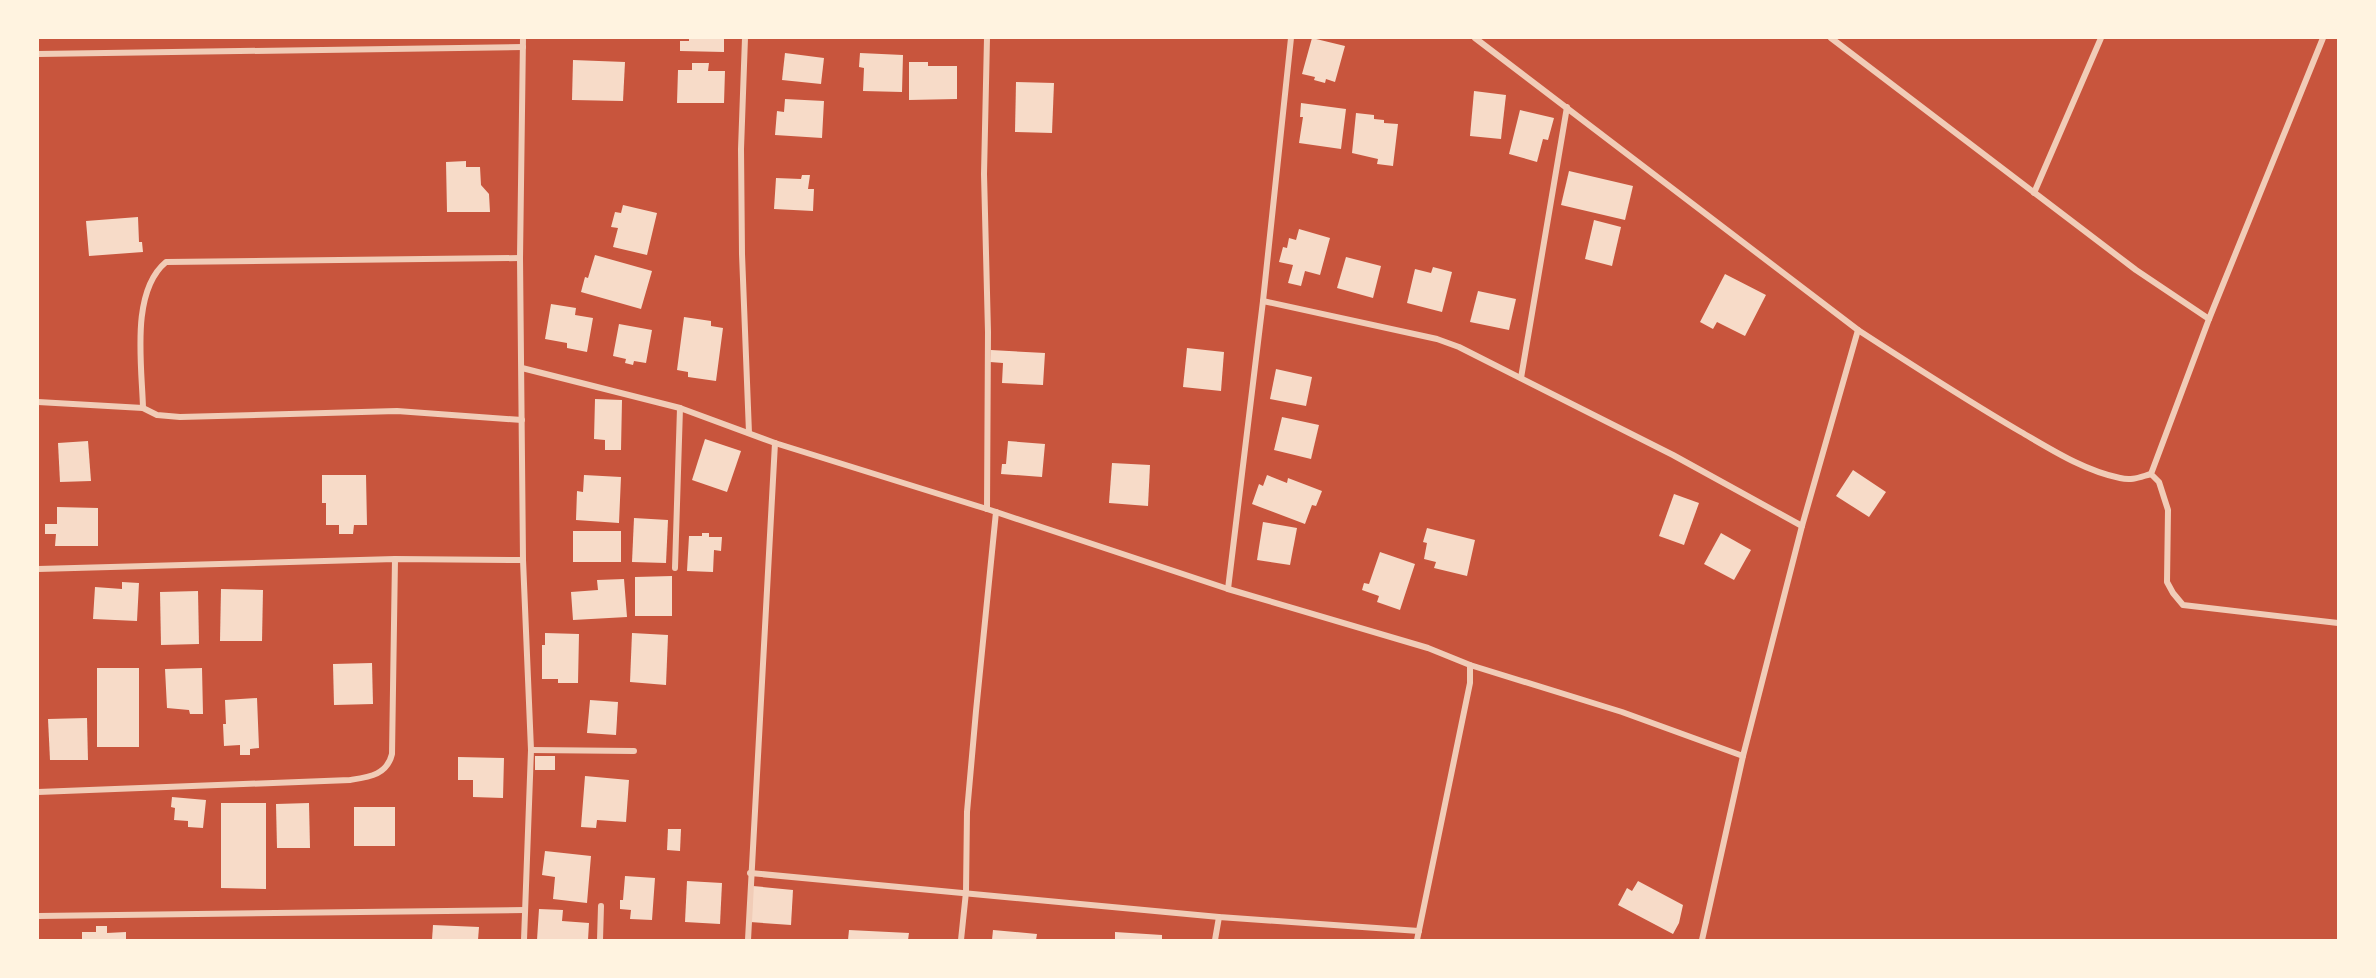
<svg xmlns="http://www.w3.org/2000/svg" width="2376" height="978" viewBox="0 0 2376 978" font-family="'Archivo Narrow',sans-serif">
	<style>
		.building { fill: #f7dbc8 }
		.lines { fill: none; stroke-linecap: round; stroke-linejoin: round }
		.minor { stroke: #f1ccb7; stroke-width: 6 }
	</style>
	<rect width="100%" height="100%" fill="#c8553d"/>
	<g class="building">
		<path d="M689,38H724V52L680,51V41H689Z"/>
		<path d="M1312,38L1345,46L1335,82L1326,79L1325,83L1314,80L1315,77L1302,74Z"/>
		<path d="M785,53L824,58L821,84L782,80Z"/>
		<path d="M860,53L903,55L902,92L863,91L864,68L859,67Z"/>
		<path d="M573,60L625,62L623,101L572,100Z"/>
		<path d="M909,62H928V66H957V99L909,100Z"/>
		<path d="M692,63H709L708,71H725L724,103H677L678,70H692Z"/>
		<path d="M1016,82L1054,83L1052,133L1015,132Z"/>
		<path d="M1474,91L1506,95L1501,139L1470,136Z"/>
		<path d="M785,99L824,101L822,138L775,135L777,111L784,112Z"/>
		<path d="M1301,103L1346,109L1341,149L1299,143L1303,117H1300Z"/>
		<path d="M1520,110L1554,118L1548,140L1543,139L1537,162L1509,154Z"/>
		<path d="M1356,113L1374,115V119L1384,120V123L1398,124L1393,166L1377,164L1378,159L1352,153Z"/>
		<path d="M466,161V167H480L481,185L489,194L490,212H447L446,162Z"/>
		<path d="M1569,171L1633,186L1625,220L1561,205Z"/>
		<path d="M802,175H810L808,189H814L813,211L774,209L776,178L801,179Z"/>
		<path d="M623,205L657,213L647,255L613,247L618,228L611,227L615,212L621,213Z"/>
		<path d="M138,217L139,242H142L143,252L89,256L86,221Z"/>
		<path d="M1594,220L1621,227L1612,266L1585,259Z"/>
		<path d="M1299,229L1330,238L1320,275L1305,271L1301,286L1288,283L1293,265L1279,262L1283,247L1287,248L1289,238L1296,240Z"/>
		<path d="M595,255L652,271L641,309L581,292L585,277L588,278Z"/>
		<path d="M1346,257L1381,266L1373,298L1337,288Z"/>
		<path d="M1433,267L1452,272L1442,312L1407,303L1415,269L1431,273Z"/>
		<path d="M1725,274L1766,295L1745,336L1717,322L1713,329L1700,322Z"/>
		<path d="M1478,291L1516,299L1509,330L1470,322Z"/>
		<path d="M551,304L576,308L575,315L593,318L587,352L567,348V343L545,339Z"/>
		<path d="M684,317L711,321V326L723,328L716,381L688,377V372L677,370Z"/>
		<path d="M619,324L652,330L646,363L634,361L633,365L625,363L626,359L613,356Z"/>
		<path d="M1187,348L1224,352L1221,391L1183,387Z"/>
		<path d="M991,350L1045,353L1043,385L1002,383L1003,363L990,362Z"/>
		<path d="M1276,369L1312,377L1306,406L1270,399Z"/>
		<path d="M595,399L622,400L621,450H605V440L594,439Z"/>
		<path d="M1282,417L1319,425L1311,459L1274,450Z"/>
		<path d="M705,439L741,451L727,492L692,480Z"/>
		<path d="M88,441L91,481L60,482L58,443Z"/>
		<path d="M1008,441L1045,444L1042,477L1001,474L1002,464H1006Z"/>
		<path d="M1112,463L1150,465L1148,506L1109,503Z"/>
		<path d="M1853,470L1886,492L1869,517L1836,496Z"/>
		<path d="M322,475H366L367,525H354L353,534H339V525H326V503H322Z"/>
		<path d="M584,475L621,477L619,523L576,520L577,491L583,492Z"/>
		<path d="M1267,475L1287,483L1288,478L1322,491L1316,506L1312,505L1305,524L1252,504L1259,484L1263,486Z"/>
		<path d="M1674,494L1699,503L1684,545L1659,536Z"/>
		<path d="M57,507L98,508V546H55L56,534H45V524H57Z"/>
		<path d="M634,518L668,520L666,563L632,562Z"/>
		<path d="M1263,522L1297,528L1290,565L1257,560Z"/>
		<path d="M1427,528L1475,540L1467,576L1434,568L1436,562L1424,559L1427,543L1423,542Z"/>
		<rect x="573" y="531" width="48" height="31"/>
		<path d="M702,533H709V537H722L721,551L714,550L713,572L687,571L689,536H702Z"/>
		<path d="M1721,533L1751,550L1734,580L1704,564Z"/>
		<path d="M1380,552L1415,564L1400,610L1377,602L1379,596L1362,590L1364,583L1369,584Z"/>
		<path d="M672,576V616H635V577Z"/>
		<path d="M624,579L627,617L573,620L571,592L598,590L597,580Z"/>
		<path d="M122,582L139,583L137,621L93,619L95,587L122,589Z"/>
		<path d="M221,589L263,590L262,641H220Z"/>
		<path d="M198,591L199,644L161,645L160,592Z"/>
		<path d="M545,633L579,634L578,683H558V679H542V645H545Z"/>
		<path d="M632,633L668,635L666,685L630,682Z"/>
		<path d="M372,663L373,704L334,705L333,664Z"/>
		<rect x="97" y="668" width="42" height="79"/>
		<path d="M202,668L203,714H190L189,710L167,708L165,669Z"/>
		<path d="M257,698L259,748L250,749V755H240V745L224,746L223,724H226L225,700Z"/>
		<path d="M590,700L618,702L616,735L587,733Z"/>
		<path d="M87,718L88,760H50L48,719Z"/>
		<rect x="535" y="756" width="20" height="14"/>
		<path d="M458,757L504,758L503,798L473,797V780H458Z"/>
		<path d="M585,776L629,780L626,822L597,820L596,828L581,827Z"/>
		<path d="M172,797L206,800L203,828L188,827V821L174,820L175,808L171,807Z"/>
		<path d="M221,803H266V889L221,888Z"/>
		<path d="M309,803L310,848H277L276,804Z"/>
		<rect x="354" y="807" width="41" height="39"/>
		<path d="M668,829H681L680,851L667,850Z"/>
		<path d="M545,851L591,856L587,903L553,899L555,877L542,875Z"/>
		<path d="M625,876L655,878L652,920L630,919L631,910L620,909V900H623Z"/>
		<path d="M687,881L722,883L720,924L685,922Z"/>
		<path d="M1638,881L1683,905L1679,923L1673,934L1618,905L1627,888L1632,891Z"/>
		<path d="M753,886L793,890L791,925L750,922Z"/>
		<path d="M539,909L563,910L562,921L589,923L588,940H537Z"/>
		<path d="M433,925L479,927L478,940H432Z"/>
		<path d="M96,926H107V933L126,932V940H82V932H96Z"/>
		<path d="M849,930L909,933L908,940H848Z"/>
		<path d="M993,930L1037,934L1036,940H992Z"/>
		<path d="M1115,932L1162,935V940H1115Z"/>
	</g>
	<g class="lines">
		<g class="minor">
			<path d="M523,38L520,258L523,560L531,750L524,940"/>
			<path d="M745,38L741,149L742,254L749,433"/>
			<path d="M987,38L984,174L988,332L987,509"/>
			<path d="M1475,38L1858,330C1912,365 1966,400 2021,432C2052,450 2085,471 2120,478C2132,481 2140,477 2151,474"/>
			<path d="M1831,38L2136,270L2209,319"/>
			<path d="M2323,38L2209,319L2151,474L2159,482L2168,510L2167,582L2173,593L2183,605L2338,623"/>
			<path d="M38,54L523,47"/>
			<path d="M2034,193L2101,38"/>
			<path d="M520,258L166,262C130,292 142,366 143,408L157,415L180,417L397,411L522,420"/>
			<path d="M1263,301L1437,339L1459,347L1673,455L1802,526"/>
			<path d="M522,368L680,408L775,443L987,509L1228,589L1428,648L1470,665V683L1417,940"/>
			<path d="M1521,378L1567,107"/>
			<path d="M38,402L143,408"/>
			<path d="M675,568L680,408"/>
			<path d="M38,569L395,559L523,560"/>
			<path d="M1228,589L1263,301L1291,38"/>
			<path d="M1470,665L1622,712L1743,756"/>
			<path d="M531,750L634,751"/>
			<path d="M38,792L350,780C369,777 387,775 392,754L395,559"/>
			<path d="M750,873L1219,917L1419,931"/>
			<path d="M38,916L525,910"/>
			<path d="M600,940L601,906"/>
			<path d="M748,940L775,443"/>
			<path d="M961,940L966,892L967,812L976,711L996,512"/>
			<path d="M1215,940L1219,917"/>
			<path d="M1702,940L1743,756L1802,526L1858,330"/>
		</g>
	</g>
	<rect width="2376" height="978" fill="none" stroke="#fff3e0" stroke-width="78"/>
</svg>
